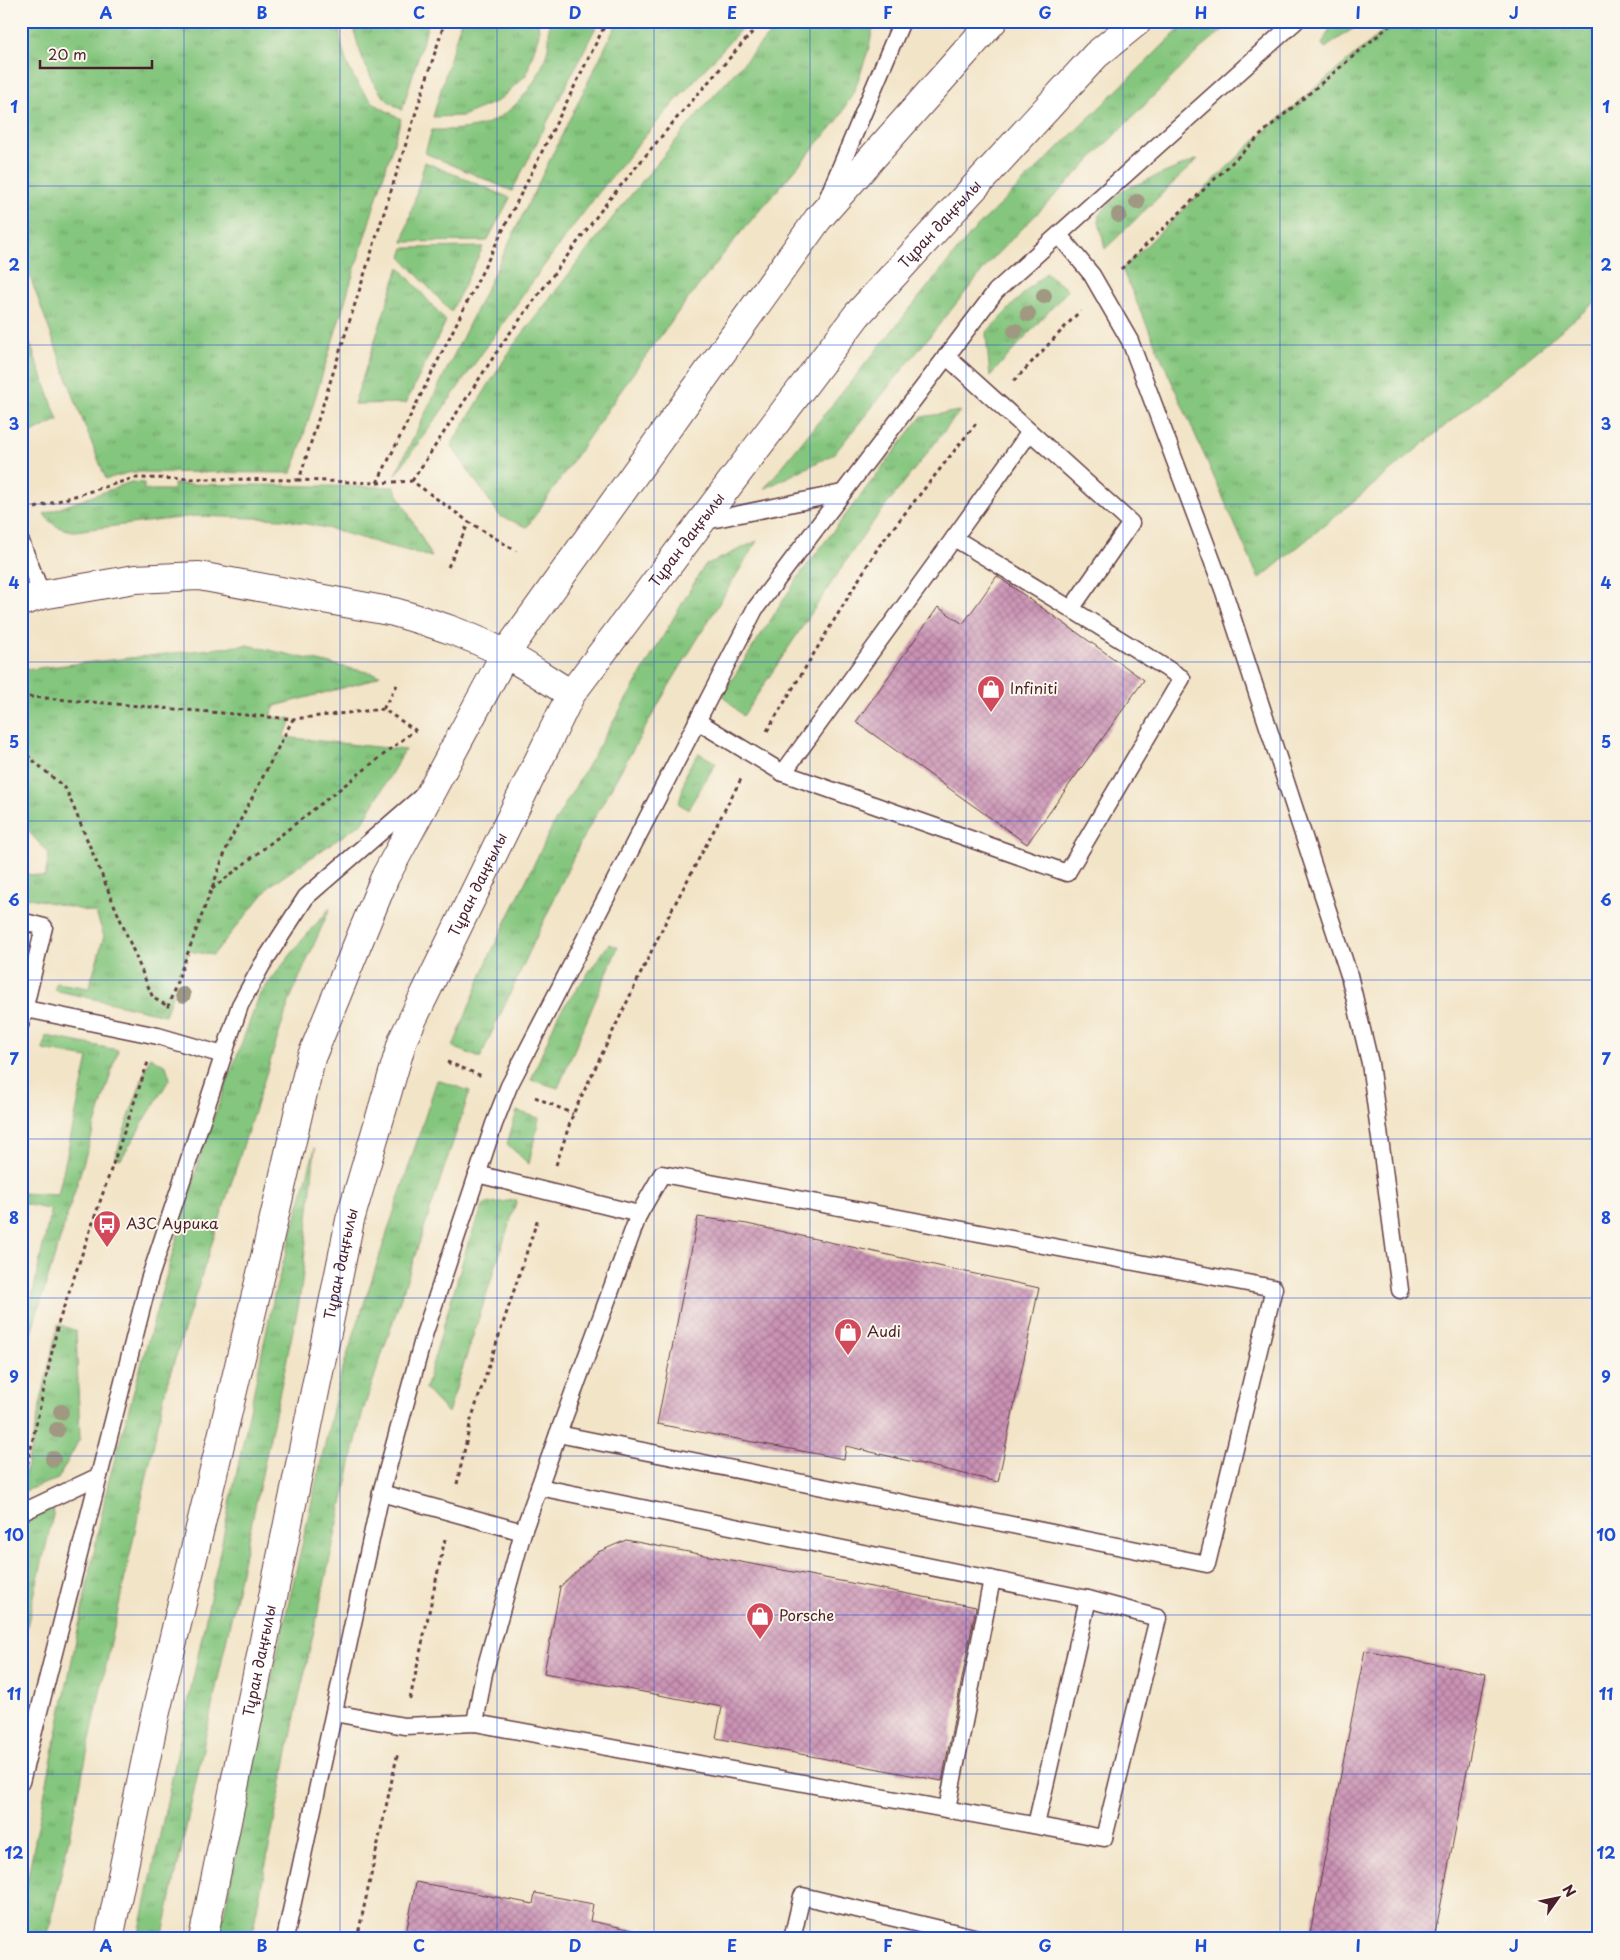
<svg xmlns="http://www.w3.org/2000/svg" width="1620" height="1960" viewBox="0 0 1620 1960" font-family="'Playpen Sans',sans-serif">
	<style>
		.grass { fill: url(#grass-tufts); stroke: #677254 }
		.building { fill: url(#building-cross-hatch) }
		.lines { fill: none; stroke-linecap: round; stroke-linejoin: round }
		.lane-casing { stroke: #633d42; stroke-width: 19 }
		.street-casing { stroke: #633d42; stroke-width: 30 }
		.primary-casing { stroke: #633d42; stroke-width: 30 }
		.path { stroke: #633d42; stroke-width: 3; stroke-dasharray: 4 4; stroke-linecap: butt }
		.lane { stroke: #fff; stroke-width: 16 }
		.street { stroke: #fff; stroke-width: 28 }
		.primary { stroke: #fff; stroke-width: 28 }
		.tree { fill: #a19881 }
		.grid { fill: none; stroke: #1d4ed8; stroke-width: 1; stroke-opacity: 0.55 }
		.labels { text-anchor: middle; stroke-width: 4; stroke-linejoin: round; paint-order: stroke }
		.street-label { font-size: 15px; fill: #4a1f2b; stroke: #fbf7ec }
		.poi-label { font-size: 15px; fill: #4a1f2b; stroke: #fbf7ec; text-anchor: start }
		.neatline { fill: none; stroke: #1d4ed8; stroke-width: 2 }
		.grid-label { font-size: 16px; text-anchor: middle; font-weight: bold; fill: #1d4ed8 }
	</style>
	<defs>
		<pattern id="grass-tufts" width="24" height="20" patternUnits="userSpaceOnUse" patternTransform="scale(1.25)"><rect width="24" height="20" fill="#84c67e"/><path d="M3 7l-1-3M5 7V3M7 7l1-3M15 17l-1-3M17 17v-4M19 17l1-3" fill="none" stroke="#6ea067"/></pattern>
		<pattern id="building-cross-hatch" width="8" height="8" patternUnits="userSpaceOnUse" patternTransform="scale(1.25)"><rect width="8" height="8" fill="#ca93b5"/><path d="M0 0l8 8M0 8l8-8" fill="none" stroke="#a67793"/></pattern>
	</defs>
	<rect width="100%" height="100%" fill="#fbf7ec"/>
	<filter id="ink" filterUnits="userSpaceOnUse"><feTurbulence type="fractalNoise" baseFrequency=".02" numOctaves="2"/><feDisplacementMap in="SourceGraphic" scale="10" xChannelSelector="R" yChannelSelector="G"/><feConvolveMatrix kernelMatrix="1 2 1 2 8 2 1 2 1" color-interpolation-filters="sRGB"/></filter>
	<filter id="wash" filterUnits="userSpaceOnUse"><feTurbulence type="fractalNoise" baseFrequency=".0096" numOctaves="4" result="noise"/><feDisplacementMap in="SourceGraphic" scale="20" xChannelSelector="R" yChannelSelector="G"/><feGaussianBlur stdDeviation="1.12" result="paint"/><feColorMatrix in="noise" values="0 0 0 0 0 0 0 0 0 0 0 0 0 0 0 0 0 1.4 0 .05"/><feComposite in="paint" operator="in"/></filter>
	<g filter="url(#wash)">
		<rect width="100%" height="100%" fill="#f2e4c7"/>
		<g class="grass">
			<path d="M21,21H340C338,50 351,80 371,100C378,108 392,113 401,119L292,473L131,472L106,479L81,416L21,252Z"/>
			<path d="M353,21H429L402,110C397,107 391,103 386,99C371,86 354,40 353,21Z"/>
			<path d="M461,21H538L539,34L526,75L498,101L462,116L433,117Z"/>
			<path d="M549,21H599L512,191L425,153L432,130C450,130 469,130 486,124C516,112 541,80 548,48C550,40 549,30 549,21Z"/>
			<path d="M618,21H748C709,65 667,109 630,154C545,256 474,369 395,475Z"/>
			<path d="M781,21H874L869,48L855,89L838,120L741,232L681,308L631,376L527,527L500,516L451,445L513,346L621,207L702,109Z"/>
			<path d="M1188,21H1234L1202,47L994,257L834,454L764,489L972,232Z"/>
			<path d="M1334,21H1364L1325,48L1322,44Z"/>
			<path d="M1395,21H1599V299L1259,579L1122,269L1267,129Z"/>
			<path d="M1198,159L1105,249L1098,216L1121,191Z"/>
			<path d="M425,162L510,198L487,241L403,242Z"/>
			<path d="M483,247L451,312L401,257L404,248Z"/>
			<path d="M399,267L446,321L406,403L354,404Z"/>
			<path d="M1046,273L1068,290L990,376L986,333L1027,290Z"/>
			<path d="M21,319L58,420L21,438Z"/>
			<path d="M960,411L866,531L743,716L722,695L801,573L921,417Z"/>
			<path d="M131,482L144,483V490H173L174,484L394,487L432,557L381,544L331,529L283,519L195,516L74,531C61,529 52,526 44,514Z"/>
			<path d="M757,541L667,689L580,843L480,1058L453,1047L489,957L553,825L704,566Z"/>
			<path d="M247,645L380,675L368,681L275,706L270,717L293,719L283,737L405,750L363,822L271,885L213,955L189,951L165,1015L54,990L57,983L89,988L104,936L96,913L21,896V873L45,877L49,854L21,823V670Z"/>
			<path d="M699,753L716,763L688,809L679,804L687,770Z"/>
			<path d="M330,908L290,999L166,1387L47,1939H21V1910L108,1483L202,1149L260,994L303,939Z"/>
			<path d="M609,944L618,947L558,1088L531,1080L558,1015Z"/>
			<path d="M46,1036L118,1050L21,1366V1318L27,1319L51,1210L21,1203V1193L58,1195L88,1058L43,1050Z"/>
			<path d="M150,1057L166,1066L170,1078L121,1159L115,1157Z"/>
			<path d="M437,1080L470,1091L362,1414L295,1716L251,1939H219L263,1715L341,1374Z"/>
			<path d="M517,1111L539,1118L529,1164L507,1144Z"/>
			<path d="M315,1148L302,1282L298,1307L162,1939H138L274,1296Z"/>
			<path d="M517,1200L448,1413L425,1389L468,1243L484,1204Z"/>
			<path d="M58,1324L76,1331L80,1438L58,1479L21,1492Z"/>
			<path d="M51,1510L54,1511L21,1652V1523Z"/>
		</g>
		<g id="blocks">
			<g class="building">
				<path d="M997,576L1144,680L1027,844L856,722L938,607L963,624Z"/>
				<path d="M698,1217L747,1224L1039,1288L998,1482L846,1446L844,1459L657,1424Z"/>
				<path d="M626,1540L976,1607L942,1781L716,1738L722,1707L544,1673L560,1587L596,1553Z"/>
				<path d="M1365,1650L1486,1674L1434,1939H1309Z"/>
				<path d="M416,1882L533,1904L535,1893L593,1904L590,1921L677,1939H405Z"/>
			</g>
		</g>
	</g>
	<g filter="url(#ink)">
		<use href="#blocks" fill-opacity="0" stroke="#633d42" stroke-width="1"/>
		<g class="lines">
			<g class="lane-casing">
				<g id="lane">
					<path d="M827,199L902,21"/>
					<path d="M1059,235L1092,275L1130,341L1224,592L1349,975L1370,1063L1400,1290"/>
					<path d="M946,356L1131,523L1071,609L954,538L783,773L1067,873L1182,678L1071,609"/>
					<path d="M701,522L842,493"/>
					<path d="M954,538L1030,432"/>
					<path d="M21,542L42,595"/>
					<path d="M697,721L783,773"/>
					<path d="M21,921L44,927L21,1023"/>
					<path d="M21,1008L158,1036L223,1055"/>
					<path d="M477,1174L639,1214"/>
					<path d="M662,1174L1274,1288L1207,1564L558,1434L639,1214Z"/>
					<path d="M539,1487L1088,1599L1036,1825"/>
					<path d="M381,1493L523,1532"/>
					<path d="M21,1513L99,1476"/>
					<path d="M334,1713L404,1726L475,1723L1104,1838L1158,1618L1088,1599"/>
					<path d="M475,1723L484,1673L523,1532L558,1434"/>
					<path d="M21,1782L149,1280L240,1005L262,965L306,897L420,798"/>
					<path d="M947,1809L992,1579"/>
					<path d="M285,1939L381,1493L425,1332L494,1124L509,1086L755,609L996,291L1296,21"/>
					<path d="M792,1939L802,1896L982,1939"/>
				</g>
			</g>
			<g class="street-casing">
				<path id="street" d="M21,602L42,595L135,579L199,576L394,612C432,623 471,635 505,654C528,666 549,681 571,694"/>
			</g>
			<g class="primary-casing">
				<g id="primary">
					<path d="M109,1939L154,1720L265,1257L311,1058L385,877L505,654L818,219L993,21"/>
					<path id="s1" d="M203,1939L350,1220L403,1039L571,694L857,315L1096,55L1138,21"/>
				</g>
			</g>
			<g class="path">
				<path d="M445,21L299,480L377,483L607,21"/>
				<path d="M1121,269L1267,129L1395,21"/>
				<path d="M1014,381L1080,311"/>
				<path d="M412,481L504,341L608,201L676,119L762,21"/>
				<path d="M377,483L412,481L469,522L516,551"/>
				<path d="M35,508L134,478L299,480"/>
				<path d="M448,567L469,522"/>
				<path d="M21,696L293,719L229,842L167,1009"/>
				<path d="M383,709L397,685"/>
				<path d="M767,731L879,546L978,421"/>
				<path d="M21,750L66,789L153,998L168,1006"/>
				<path d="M212,889L415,730L383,709L293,719"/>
				<path d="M447,1062L482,1076"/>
				<path d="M535,1097L573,1114"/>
				<path d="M556,1165L573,1114L668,917L741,779"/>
				<path d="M24,1480L58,1324L148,1062"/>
				<path d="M457,1484L471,1420L538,1218"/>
				<path d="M410,1699L445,1539"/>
				<path d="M357,1939L398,1752"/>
			</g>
			<use href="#lane" class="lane"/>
			<use href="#street" class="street"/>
			<use href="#primary" class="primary"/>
		</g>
		<g class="tree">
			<circle cx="1137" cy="202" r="8"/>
			<circle cx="1119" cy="215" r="8"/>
			<circle cx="1044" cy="296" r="8"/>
			<circle cx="1028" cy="314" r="8"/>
			<circle cx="1015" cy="331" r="8"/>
			<circle cx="183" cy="995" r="8"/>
			<circle cx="61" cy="1412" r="8"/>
			<circle cx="57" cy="1430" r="8"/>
			<circle cx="53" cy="1459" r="8"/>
		</g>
	</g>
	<path class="grid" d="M184,21V1939M340,21V1939M497,21V1939M654,21V1939M810,21V1939M966,21V1939M1123,21V1939M1280,21V1939M1436,21V1939M21,186H1599M21,345H1599M21,504H1599M21,662H1599M21,821H1599M21,980H1599M21,1139H1599M21,1298H1599M21,1456H1599M21,1615H1599M21,1774H1599"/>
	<defs>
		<g id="shop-pin" transform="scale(1.4375)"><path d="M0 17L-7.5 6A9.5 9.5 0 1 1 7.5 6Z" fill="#d1495b" stroke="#fbf7ec"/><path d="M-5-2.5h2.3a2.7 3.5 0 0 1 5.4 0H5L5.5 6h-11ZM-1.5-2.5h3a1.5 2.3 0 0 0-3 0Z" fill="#fff"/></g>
		<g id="bus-pin" transform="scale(1.4375)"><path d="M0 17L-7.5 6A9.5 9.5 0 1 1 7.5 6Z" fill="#d1495b" stroke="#fbf7ec"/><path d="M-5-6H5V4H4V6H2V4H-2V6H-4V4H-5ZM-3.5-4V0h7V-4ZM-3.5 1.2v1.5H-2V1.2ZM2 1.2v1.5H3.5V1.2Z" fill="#fff"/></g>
	</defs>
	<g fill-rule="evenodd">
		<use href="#shop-pin" x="991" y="689"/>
		<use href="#bus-pin" x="107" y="1224"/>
		<use href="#shop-pin" x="848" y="1332"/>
		<use href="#shop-pin" x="760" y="1616"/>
	</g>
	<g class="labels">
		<g class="street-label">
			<text dy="5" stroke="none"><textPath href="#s1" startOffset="1904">Тұран даңғылы</textPath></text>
			<text dy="5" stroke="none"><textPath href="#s1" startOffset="1499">Тұран даңғылы</textPath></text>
			<text dy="5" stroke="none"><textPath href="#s1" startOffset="1094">Тұран даңғылы</textPath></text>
			<text dy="5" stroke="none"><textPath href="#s1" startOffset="689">Тұран даңғылы</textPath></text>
			<text dy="5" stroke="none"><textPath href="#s1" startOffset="284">Тұран даңғылы</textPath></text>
		</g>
		<g class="poi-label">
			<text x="1010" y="694">Infiniti</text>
			<text x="126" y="1229">АЗС Аурика</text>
			<text x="867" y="1337">Audi</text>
			<text x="779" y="1621">Porsche</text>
		</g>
	</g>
	<rect width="1620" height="1960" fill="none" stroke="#fbf7ec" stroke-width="55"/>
	<g transform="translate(1558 1898) rotate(57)" stroke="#fbf7ec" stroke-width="4" paint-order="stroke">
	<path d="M0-4L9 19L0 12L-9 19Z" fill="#4a1f2b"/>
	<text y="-8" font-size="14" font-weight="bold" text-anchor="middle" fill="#4a1f2b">N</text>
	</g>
	<path d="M40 60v8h112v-8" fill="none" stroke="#4a1f2b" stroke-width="2.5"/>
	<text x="48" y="60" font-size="15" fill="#4a1f2b" stroke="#fbf7ec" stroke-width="4" paint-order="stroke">20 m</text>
	<rect x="28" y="28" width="1564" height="1904" class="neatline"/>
	<g class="grid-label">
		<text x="106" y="19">A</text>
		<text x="262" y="19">B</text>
		<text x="419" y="19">C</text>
		<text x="575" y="19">D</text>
		<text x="732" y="19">E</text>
		<text x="888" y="19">F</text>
		<text x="1045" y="19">G</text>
		<text x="1201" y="19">H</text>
		<text x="1358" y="19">I</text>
		<text x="1514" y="19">J</text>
		<text x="14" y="113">1</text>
		<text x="1606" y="113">1</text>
		<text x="14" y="271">2</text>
		<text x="1606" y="271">2</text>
		<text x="14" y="430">3</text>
		<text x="1606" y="430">3</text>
		<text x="14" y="589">4</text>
		<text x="1606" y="589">4</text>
		<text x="14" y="748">5</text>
		<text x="1606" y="748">5</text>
		<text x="14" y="906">6</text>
		<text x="1606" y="906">6</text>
		<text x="14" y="1065">7</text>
		<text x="1606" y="1065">7</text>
		<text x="14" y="1224">8</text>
		<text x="1606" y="1224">8</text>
		<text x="14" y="1383">9</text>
		<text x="1606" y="1383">9</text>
		<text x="14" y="1541">10</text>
		<text x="1606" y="1541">10</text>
		<text x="14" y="1700">11</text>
		<text x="1606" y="1700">11</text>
		<text x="14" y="1859">12</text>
		<text x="1606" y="1859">12</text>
		<text x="106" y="1952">A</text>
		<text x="262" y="1952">B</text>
		<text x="419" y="1952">C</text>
		<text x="575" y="1952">D</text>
		<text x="732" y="1952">E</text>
		<text x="888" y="1952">F</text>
		<text x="1045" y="1952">G</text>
		<text x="1201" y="1952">H</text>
		<text x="1358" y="1952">I</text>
		<text x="1514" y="1952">J</text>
	</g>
</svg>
